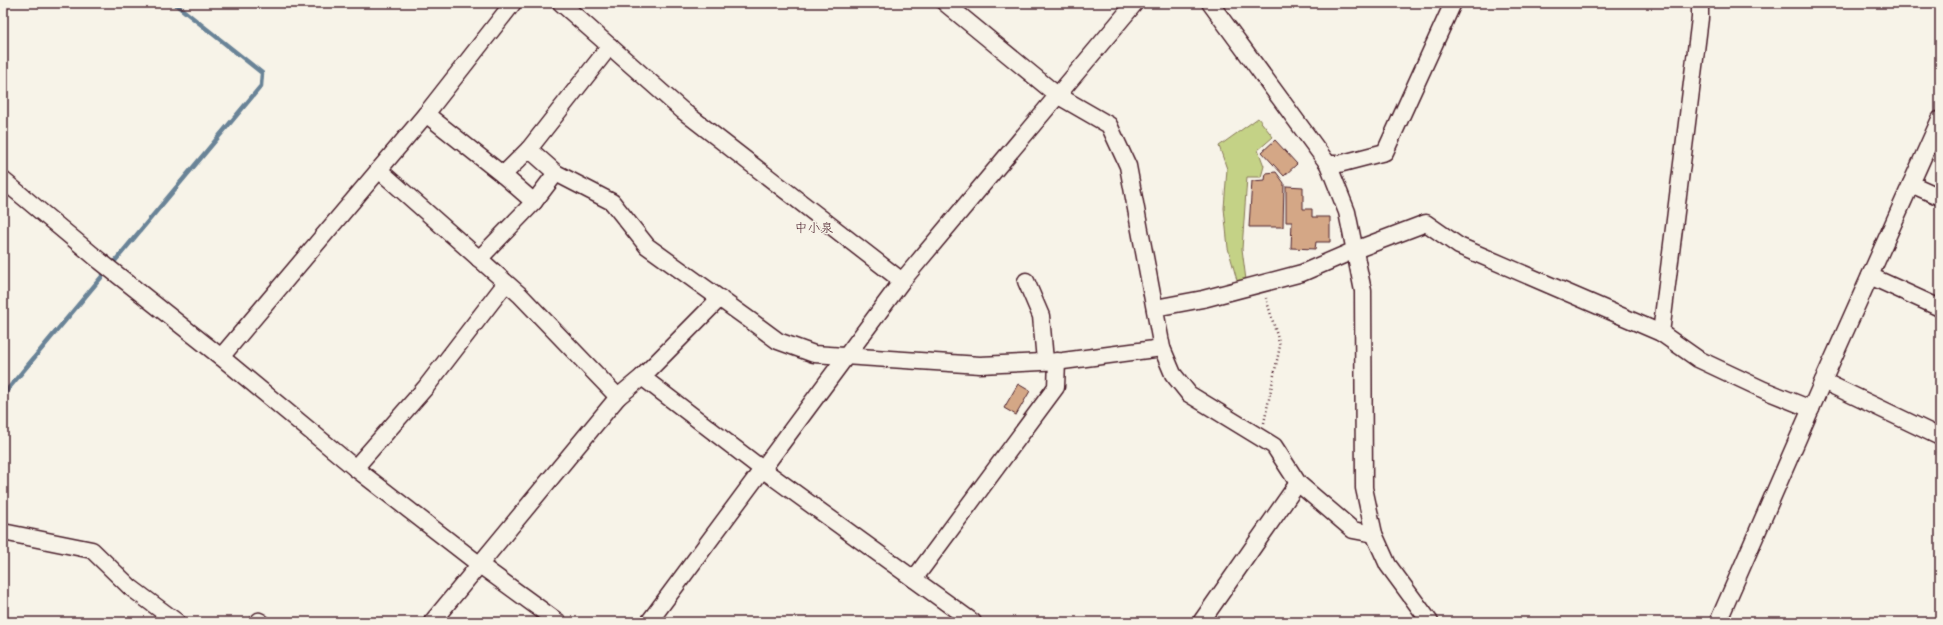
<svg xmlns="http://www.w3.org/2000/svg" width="1943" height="625" viewBox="0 0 1943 625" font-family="'Architects Daughter','Klee One',sans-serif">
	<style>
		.green { fill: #c4d286; stroke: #877858 }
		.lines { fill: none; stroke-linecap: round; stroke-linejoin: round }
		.stream { stroke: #698397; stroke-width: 4.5 }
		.building { fill: #d4a786; stroke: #4a1f2b }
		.minor-casing { stroke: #4a1f2b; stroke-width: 19 }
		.path { stroke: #4a1f2b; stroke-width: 2.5; stroke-dasharray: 1 3; stroke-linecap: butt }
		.minor { stroke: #f7f3e8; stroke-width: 16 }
		.labels { text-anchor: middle; stroke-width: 3; stroke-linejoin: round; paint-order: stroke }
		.neighbourhood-label { font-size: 13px; fill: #4a1f2b; stroke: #f7f3e8 }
	</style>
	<rect width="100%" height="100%" fill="#f7f3e8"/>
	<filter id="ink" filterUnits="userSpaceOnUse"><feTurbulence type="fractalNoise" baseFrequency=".025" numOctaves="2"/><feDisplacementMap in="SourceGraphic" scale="8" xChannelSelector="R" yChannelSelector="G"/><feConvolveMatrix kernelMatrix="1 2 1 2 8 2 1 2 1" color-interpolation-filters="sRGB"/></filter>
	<g filter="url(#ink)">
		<path class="green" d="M1258,118L1273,137L1258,150L1264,166L1261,177H1247L1242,249L1246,280L1238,284L1228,248L1224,208L1227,169L1219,146Z"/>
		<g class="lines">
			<path class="stream" d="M3,395L261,86L262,73L174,3"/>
		</g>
		<g class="building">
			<path d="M1275,140L1297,164L1284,176L1262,152Z"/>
			<path d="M1276,172L1284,183L1283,227H1249L1252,181L1265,180L1266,173Z"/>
			<path d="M1286,186L1303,187V209H1312V217H1330V242H1316L1315,249L1291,248L1292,222H1286Z"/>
			<path d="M1018,384L1030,391L1016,415L1004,408Z"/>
		</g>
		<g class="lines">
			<g class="minor-casing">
				<g id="minor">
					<path d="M561,3L683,111L902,281"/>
					<path d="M945,3L1057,95L1109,125L1128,166L1162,348L1173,374L1189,394L1274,446L1298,483L1353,530L1374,534"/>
					<path d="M1210,3L1328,164L1347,212L1363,291L1364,488L1374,534L1388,565L1430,622"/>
					<path d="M426,114L503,175L529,149L556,173L612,202L647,246L751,321L778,341L814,354L980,365L1063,361L1162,348"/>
					<path d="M529,149L610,46"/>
					<path d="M1328,164H1339L1385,152L1453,3"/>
					<path d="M379,170L520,295L618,397L642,377L762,469L973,622"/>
					<path d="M503,175L534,202L556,173"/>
					<path d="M3,180L100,261L221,357L355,468L480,565L558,622"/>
					<path d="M1911,184L1940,197"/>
					<path d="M479,259L534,202"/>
					<path d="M1870,276L1940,308"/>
					<path d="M1026,281L1041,316L1045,361"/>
					<path d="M1155,308L1203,299L1302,273L1355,250L1426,223L1459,246L1661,333L1698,359L1764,390L1811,409"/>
					<path d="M1661,333L1700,18V3"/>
					<path d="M221,357L426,114L513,3"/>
					<path d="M642,377L720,298"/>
					<path d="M1823,381L1940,437"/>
					<path d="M355,468L426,387L506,283"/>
					<path d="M3,532L92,550L130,587L177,622"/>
					<path d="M914,579L1056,387L1057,361"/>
					<path d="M258,622L259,621L261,622"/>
					<path d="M432,622L618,397"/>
					<path d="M649,622L902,281L1135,3"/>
					<path d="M1201,622L1298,483"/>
					<path d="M1718,622L1823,381L1940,119"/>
				</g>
			</g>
			<path class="path" d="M1264,423L1280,346L1266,298"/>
			<use href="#minor" class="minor"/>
		</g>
	</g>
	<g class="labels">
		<g class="neighbourhood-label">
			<text x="814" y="232">中小泉</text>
		</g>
	</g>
	<rect width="1943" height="625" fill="none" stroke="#f7f3e8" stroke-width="16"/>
	<rect x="8" y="8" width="1927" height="609" fill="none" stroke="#4a1f2b" stroke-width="1.5" filter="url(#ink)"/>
</svg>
